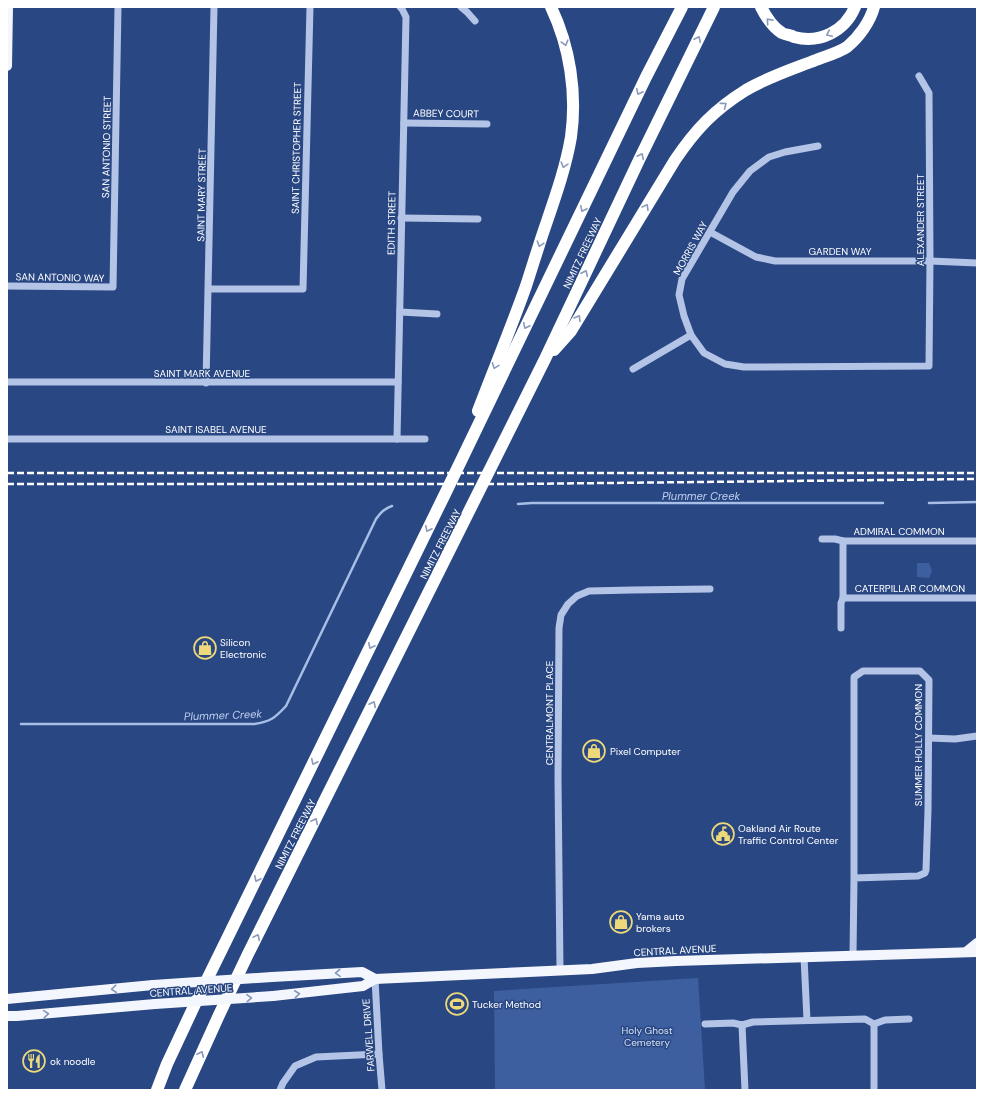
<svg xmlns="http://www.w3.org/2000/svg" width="984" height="1097" viewBox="0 0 984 1097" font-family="'DM Sans',sans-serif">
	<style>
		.green { fill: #3e5f9f }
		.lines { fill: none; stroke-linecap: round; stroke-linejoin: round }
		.stream { stroke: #a7bee7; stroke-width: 2.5 }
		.minor { stroke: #b3c4e6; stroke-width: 7 }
		.major { stroke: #f4f6fd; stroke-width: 10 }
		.highway { stroke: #fff; stroke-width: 12 }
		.rail { stroke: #fff; stroke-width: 2.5; stroke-dasharray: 7 3; stroke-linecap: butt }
		.major-bridge { stroke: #f4f6fd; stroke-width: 10 }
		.oneway { stroke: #899abb }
		.oneway2 { stroke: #8496ba }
		.labels { text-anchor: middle; stroke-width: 3; stroke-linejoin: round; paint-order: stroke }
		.street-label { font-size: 10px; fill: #fff; stroke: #294783 }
		.poi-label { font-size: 10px; fill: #fff; stroke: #294783; text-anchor: start }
		.park-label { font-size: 10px; fill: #d6e1f5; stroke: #294783 }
		.water-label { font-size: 11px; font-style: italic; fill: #becfee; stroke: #294783 }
	</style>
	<rect width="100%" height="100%" fill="#294783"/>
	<g class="green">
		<path d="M917,563H929L932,571L929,578L917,577Z"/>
		<path d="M698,978L705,1090H495L494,991Z"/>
	</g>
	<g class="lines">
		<g class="stream">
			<path d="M929,503L977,502"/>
			<path d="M518,504L532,503H883"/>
			<path d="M21,724H254C270,722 275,718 286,706L376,519C381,512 384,509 392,506"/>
		</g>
		<g class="minor">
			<path d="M461,7L467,12L475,21"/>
			<path d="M404,123L487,124"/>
			<path d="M818,146L785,152L769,157L750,171L733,192L682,279L679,295L684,316L691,335L704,353L725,364L744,367L929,366L930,261L929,93L919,76"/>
			<path d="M401,218L478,219"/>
			<path d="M710,232L756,257L775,261H930L977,263"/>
			<path d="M7,286L113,287L118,7"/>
			<path d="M209,289H303L310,7"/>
			<path d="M400,312L437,314"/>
			<path d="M633,369L691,335"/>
			<path d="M7,382H398"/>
			<path d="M206,383L214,7"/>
			<path d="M7,439H425"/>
			<path d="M397,439L406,17L402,9L400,7"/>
			<path d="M822,539H835L843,541H977"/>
			<path d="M843,598H977"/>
			<path d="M841,628V603L843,598V541"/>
			<path d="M929,738L955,739L977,736"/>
			<path d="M853,955L854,878V677L863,671H920L929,680L928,810L926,870L925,873L918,876L854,878"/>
			<path d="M804,957L807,1020"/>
			<path d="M560,970L558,778L559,628L561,615L568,604L577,596L589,591L632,590L710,589"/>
			<path d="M375,979L379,1054L382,1090"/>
			<path d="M705,1024L733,1023L742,1025L753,1022L865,1019L874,1024L885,1020L909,1019"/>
			<path d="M874,1024V1090"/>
			<path d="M742,1025L745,1090"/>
			<path d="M280,1090L283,1083L295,1066L316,1057L379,1054"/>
		</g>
		<g class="major">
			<path d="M7,66L8,7"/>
			<path d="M966,952L977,943"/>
			<path d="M272,977L362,972L375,979"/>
			<path d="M273,996L363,986L375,979L592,969L637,963L676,961L977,952"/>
			<path d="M7,999L153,985"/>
			<path d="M7,1016H17L155,1004"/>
		</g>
		<g class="highway">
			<path d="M761,7C766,17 772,27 782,33C786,35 791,35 794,37C820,44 845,31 855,7"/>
			<path d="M554,350L571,331L675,160C696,129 714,110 746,90C768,77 793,69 816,60C826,56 838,53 847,47C859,37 870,22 874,7"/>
			<path d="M478,411C494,369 511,328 526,286C531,270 536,255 541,239C552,206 565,172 571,137C577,93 570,47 551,7"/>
			<path d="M157,1090L167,1064L196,1002L445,494L646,77L682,7"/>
			<path d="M185,1090L219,1015L248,954L545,359L639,160L714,7"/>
		</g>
		<g class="rail">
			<path d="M7,473H977"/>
			<path d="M7,484H515L977,479"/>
		</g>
		<g class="major-bridge">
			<path d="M153,985L272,977"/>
			<path d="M155,1004L273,996"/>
		</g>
	</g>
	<defs><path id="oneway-chevron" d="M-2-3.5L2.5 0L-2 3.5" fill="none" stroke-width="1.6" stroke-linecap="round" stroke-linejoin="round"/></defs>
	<g class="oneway">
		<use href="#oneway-chevron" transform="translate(769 21) rotate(-132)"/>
		<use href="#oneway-chevron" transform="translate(829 34) rotate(155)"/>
		<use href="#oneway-chevron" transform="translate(698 39) rotate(-64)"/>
		<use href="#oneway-chevron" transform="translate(565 43) rotate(75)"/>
		<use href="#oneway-chevron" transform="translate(639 92) rotate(116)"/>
		<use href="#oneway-chevron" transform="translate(724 105) rotate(-37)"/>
		<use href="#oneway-chevron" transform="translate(641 156) rotate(-64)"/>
		<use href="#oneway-chevron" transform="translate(564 165) rotate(106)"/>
		<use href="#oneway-chevron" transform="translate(646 207) rotate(-59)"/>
		<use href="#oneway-chevron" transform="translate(583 209) rotate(116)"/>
		<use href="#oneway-chevron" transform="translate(540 244) rotate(108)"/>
		<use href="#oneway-chevron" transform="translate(585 273) rotate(-65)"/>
		<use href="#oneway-chevron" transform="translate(578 318) rotate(-59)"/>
		<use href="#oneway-chevron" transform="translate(526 326) rotate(116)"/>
		<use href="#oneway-chevron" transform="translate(495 366) rotate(111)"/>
		<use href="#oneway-chevron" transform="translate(428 529) rotate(116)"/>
		<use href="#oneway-chevron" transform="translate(371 646) rotate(116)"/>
		<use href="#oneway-chevron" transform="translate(373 704) rotate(-63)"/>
		<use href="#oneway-chevron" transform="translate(314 762) rotate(116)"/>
		<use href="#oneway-chevron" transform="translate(315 821) rotate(-63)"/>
		<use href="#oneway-chevron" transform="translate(257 879) rotate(116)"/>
		<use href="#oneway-chevron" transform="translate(257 937) rotate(-63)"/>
		<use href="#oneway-chevron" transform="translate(201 1054) rotate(-65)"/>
	</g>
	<g class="oneway2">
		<use href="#oneway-chevron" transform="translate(338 973) rotate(177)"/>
		<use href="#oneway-chevron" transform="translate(114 989) rotate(175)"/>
		<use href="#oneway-chevron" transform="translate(297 994) rotate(-6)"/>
		<use href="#oneway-chevron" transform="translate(249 998) rotate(-4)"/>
		<use href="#oneway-chevron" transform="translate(46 1014) rotate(-5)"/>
	</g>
	<defs>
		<g id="shop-ring" transform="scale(1.15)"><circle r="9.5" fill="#294783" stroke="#edd87a" stroke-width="1.5"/><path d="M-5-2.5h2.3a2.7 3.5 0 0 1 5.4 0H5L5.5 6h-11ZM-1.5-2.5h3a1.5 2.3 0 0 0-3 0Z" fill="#edd87a"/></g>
		<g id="civic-ring" transform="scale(1.15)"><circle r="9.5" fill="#294783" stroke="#edd87a" stroke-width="1.5"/><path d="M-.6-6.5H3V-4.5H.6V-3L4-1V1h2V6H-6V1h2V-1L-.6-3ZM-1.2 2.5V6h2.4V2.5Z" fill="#edd87a"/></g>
		<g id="stadium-ring" transform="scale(1.15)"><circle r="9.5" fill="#294783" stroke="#edd87a" stroke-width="1.5"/><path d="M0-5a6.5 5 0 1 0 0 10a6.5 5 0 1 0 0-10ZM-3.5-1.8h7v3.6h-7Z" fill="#edd87a"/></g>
		<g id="restaurant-ring" transform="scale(1.15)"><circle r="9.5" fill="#294783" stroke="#edd87a" stroke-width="1.5"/><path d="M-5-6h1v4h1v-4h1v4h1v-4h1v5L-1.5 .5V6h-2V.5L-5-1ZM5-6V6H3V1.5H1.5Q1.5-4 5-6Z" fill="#edd87a"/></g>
	</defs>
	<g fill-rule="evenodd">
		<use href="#shop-ring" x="205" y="648"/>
		<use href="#shop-ring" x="594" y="751"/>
		<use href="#civic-ring" x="723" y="834"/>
		<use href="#shop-ring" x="621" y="922"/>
		<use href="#stadium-ring" x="457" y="1004"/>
		<use href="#restaurant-ring" x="34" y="1061"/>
	</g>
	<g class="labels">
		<g class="street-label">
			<text transform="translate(446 113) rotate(1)" y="4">ABBEY COURT</text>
			<text transform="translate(106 147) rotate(-89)" y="4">SAN ANTONIO STREET</text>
			<text transform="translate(296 148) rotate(-89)" y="4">SAINT CHRISTOPHER STREET</text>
			<text transform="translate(201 195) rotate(-89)" y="4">SAINT MARY STREET</text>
			<text transform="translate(920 220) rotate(-90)" y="4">ALEXANDER STREET</text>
			<text transform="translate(391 223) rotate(-89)" y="4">EDITH STREET</text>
			<text transform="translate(690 248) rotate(-61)" y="4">MORRIS WAY</text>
			<text x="840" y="255">GARDEN WAY</text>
			<text transform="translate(582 253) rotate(-65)" y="4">NIMITZ FREEWAY</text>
			<text transform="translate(60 277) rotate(1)" y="4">SAN ANTONIO WAY</text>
			<text x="202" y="377">SAINT MARK AVENUE</text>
			<text x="216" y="433">SAINT ISABEL AVENUE</text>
			<text x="899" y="535">ADMIRAL COMMON</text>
			<text transform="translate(440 544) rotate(-63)" y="4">NIMITZ FREEWAY</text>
			<text x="910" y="592">CATERPILLAR COMMON</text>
			<text transform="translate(549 713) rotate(-90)" y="4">CENTRALMONT PLACE</text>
			<text transform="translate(918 745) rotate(-90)" y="4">SUMMER HOLLY COMMON</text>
			<text transform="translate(295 834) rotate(-63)" y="4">NIMITZ FREEWAY</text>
			<text transform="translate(675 950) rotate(-3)" y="4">CENTRAL AVENUE</text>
			<text transform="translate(191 990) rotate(-4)" y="4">CENTRAL AVENUE</text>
			<text transform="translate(368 1035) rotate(-94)" y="4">FARWELL DRIVE</text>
		</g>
		<g class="poi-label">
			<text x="220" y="646">Silicon<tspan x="220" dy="12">Electronic</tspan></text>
			<text x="610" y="755">Pixel Computer</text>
			<text x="738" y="832">Oakland Air Route<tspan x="738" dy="12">Traffic Control Center</tspan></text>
			<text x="636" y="920">Yama auto<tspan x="636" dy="12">brokers</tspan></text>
			<text x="472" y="1008">Tucker Method</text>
			<text x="50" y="1065">ok noodle</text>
		</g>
		<g class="park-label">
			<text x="647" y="1034">Holy Ghost<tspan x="647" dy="12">Cemetery</tspan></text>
		</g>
		<g class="water-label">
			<text x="701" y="500">Plummer Creek</text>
			<text transform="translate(223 715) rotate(-2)" y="4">Plummer Creek</text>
		</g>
	</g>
	<rect width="984" height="1097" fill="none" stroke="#ffffff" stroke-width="16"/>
</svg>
